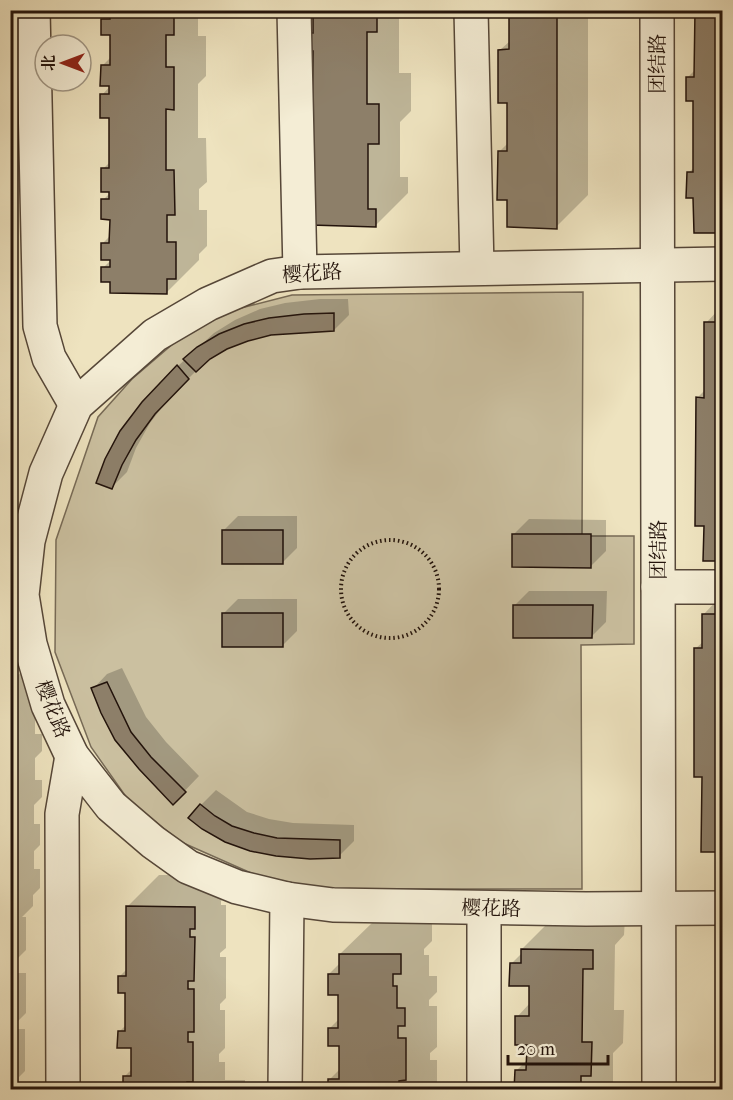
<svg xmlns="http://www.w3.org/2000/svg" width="733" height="1100" viewBox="0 0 733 1100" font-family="'IM FELL French Canon','Noto Serif SC',serif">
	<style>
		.green { fill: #cbc0a0; stroke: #776a56; stroke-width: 1.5 }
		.shadow { fill: #0003 }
		.building { fill: #8d7f69; stroke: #23130b; stroke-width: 1.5 }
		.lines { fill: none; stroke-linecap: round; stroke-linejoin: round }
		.minor-casing { stroke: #564738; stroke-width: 36 }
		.path { stroke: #23130b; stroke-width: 4; stroke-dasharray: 1.5 3; stroke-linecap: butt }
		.minor { stroke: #f4edd5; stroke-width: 33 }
		.labels { text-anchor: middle; stroke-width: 5; stroke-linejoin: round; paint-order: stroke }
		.street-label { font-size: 20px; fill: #23130b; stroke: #f4edd5 }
	</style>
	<rect width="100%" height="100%" fill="#eee3bf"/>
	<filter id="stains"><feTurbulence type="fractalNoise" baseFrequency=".00333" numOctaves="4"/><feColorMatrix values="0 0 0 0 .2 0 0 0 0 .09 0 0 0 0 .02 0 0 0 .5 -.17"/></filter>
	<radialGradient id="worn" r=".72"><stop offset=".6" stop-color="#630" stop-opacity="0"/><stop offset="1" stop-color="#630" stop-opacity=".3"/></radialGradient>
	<path class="green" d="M583,292L582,536H634V644L581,645L582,889H301L251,873L181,842L129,801L91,747L55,652L56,540L98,417L132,379L181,337L229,311L292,295Z"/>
	<g class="shadow">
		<path d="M103,10H198V36H206V76L198,84V138H206L207,182L199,189V210H207V246L199,254V260L167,292L111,281L103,268L112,259L103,243L111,235V218L103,200L112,191L103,169L111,161V116L102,95L112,84L102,66L111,57V34L102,19L108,13Z"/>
		<path d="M315,10H399V73H411V111L400,122V177H408V193L376,225L307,89L314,82L315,50L308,34L315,27Z"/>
		<path d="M511,10H588V195L556,227L509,199L500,151L508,143L509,101L500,50L511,40Z"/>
		<path d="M697,10H722V231H696L694,196L689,172L695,167V100L688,77L696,69Z"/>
		<path d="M320,299H348L349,315L334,330L271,334L247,340L227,348L209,358L170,397L150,423L136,448L127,472L112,487L98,483L178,366L214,333L235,320L260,309L285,303Z"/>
		<path d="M722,306V560H705V525L697,398L706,389V323Z"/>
		<path d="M238,516H297V548L282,563L223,531Z"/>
		<path d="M529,519L606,520V551L591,566L514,534Z"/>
		<path d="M529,591H607L606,622L591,637L514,606Z"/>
		<path d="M722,595V851H703L704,776L695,649L704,641V614Z"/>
		<path d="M238,599H297V631L282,646L223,614Z"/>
		<path d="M122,668L146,717L166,742L199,776L173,803L93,689L107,674Z"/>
		<path d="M22,671H25V691L42,692L35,714V734H42V751L35,758V780H42V797L34,805V824H40V845L34,851V869H40V888L33,895V906L22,917H26V950L18,958V973H26V1013L18,1021V1029H25V1071L19,1077V1087L17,1090H10V676H17Z"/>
		<path d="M216,790L247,812L269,819L293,823L354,825V841L339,856L251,849L201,805Z"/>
		<path d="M159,875H227V895L221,901V905H226V948L220,953V957H226V998L220,1004V1010H225V1048L219,1054V1062H225V1080H245V1090H125V1076L133,1068V1047L119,1032L127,1024V991L119,977L127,969V907Z"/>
		<path d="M554,917L625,918L624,935L615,945L614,1010H624L623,1043L613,1053V1090H516V1071L528,1059V1043L517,1017L530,1003V984L512,963L522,953V949Z"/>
		<path d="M373,922H432V941L424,949V955H429V976H437V992L429,1000V1006H437V1047L430,1053V1060H437V1090H329V1080L341,1068V1045L329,1029L340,1018V993L329,974L340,963V954Z"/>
	</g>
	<g class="building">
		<path d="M101,10H174V35H166V67H174V110L166,109V170H174L175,215H167V242H176V279H167V294L110,293V282H101V267H110V260H101V243H109L110,220L101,219V199H109V192H101V168H109V118H100V94H109V86H100L101,65H110V35H101V19H110V15H101Z"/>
		<path d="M313,10H377V32H367V104H379V144H368V209H376V227L311,225L313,51H306V33H313Z"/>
		<path d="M509,10H557V229L507,227V200H497L498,151H507V103H498V50L509,49Z"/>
		<path d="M695,10H722V233H694L693,198H686L687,172H693V101H686V77H694Z"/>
		<path d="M334,313V331L271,335L248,341L227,349L210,359L196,372L183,359L197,347L219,334L244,324L269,318L304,314Z"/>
		<path d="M704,322H722V561H703L704,526H695L696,397L704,398Z"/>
		<path d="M177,365L189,379L155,414L136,440L122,465L112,489L96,483L105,459L120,431L142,402Z"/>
		<rect x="222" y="530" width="61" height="34"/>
		<path d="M512,534H591V568L512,567Z"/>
		<path d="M513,605H593L592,638H513Z"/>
		<rect x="222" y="613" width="61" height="34"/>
		<path d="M702,614H722V852H701L702,777H694V648H702Z"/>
		<path d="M107,682L131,732L151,757L186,792L173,805L139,769L115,740L101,713L91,688Z"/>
		<path d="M200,804L215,816L232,826L254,833L277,838L340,840V858L310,859L276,856L250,851L225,842L202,829L188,818Z"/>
		<path d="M126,906L195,907V929H190V937H195L194,981H188V989H194V1032H188V1042H193V1082H187V1090H123V1076H131V1048H117L118,1031H125V993H118V976H126Z"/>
		<path d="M521,949L593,950V969H583L582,1042H592L591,1076H581V1090H514L515,1070H526L527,1045H515V1016H529V986H509L510,963H521Z"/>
		<path d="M339,954H401V974H393V986H397V1008H405V1026H398V1038H406V1080L399,1081V1090H328V1079H339V1046H328V1028H338V995H328V974H339Z"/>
	</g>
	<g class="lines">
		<g class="minor-casing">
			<g id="minor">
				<path d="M33,10L40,326L49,358L76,405"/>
				<path d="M294,10L300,272"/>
				<path d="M471,10L477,268"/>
				<path d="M657,10L659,1090"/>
				<path d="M722,264L300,272L272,276L208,304L155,335L76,405L46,473L28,541L22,595L30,644L48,705L72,756L111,806L153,842L188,867L237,887L287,899L333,905L586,909L722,908"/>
				<path d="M658,587H722"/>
				<path d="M484,908V1090"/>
				<path d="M63,1090L62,814L72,756"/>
				<path d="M285,1090L287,899"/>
			</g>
		</g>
		<circle class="path" cx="390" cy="589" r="49"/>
		<use href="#minor" class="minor"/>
	</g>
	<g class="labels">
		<g class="street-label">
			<text transform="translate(657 64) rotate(-90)" y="7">团结路</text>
			<text transform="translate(312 273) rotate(-4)" y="7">樱花路</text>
			<text transform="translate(658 550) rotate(-90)" y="7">团结路</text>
			<text transform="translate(53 709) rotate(68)" y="7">樱花路</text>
			<text transform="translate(491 908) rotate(1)" y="7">樱花路</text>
		</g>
	</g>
	<rect width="733" height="1100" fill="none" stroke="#eee3bf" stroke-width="36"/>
	<rect x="12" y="12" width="709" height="1076" fill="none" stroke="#23130b" stroke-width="3"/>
	<rect x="18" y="18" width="697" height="1064" fill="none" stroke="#23130b" stroke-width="1.5"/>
	<g transform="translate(63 63) rotate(270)"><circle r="28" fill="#f4edd5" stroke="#a09684" stroke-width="1.5"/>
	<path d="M0-4.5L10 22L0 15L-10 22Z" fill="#8f2418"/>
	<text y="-9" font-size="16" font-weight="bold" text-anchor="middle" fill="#23130b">北</text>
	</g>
	<path d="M508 1055v9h100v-9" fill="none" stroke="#23130b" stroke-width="3"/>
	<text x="517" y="1055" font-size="18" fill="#23130b" stroke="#f4edd5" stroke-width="4.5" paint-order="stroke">20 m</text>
	<rect width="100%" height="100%" filter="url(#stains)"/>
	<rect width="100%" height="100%" fill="url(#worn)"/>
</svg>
